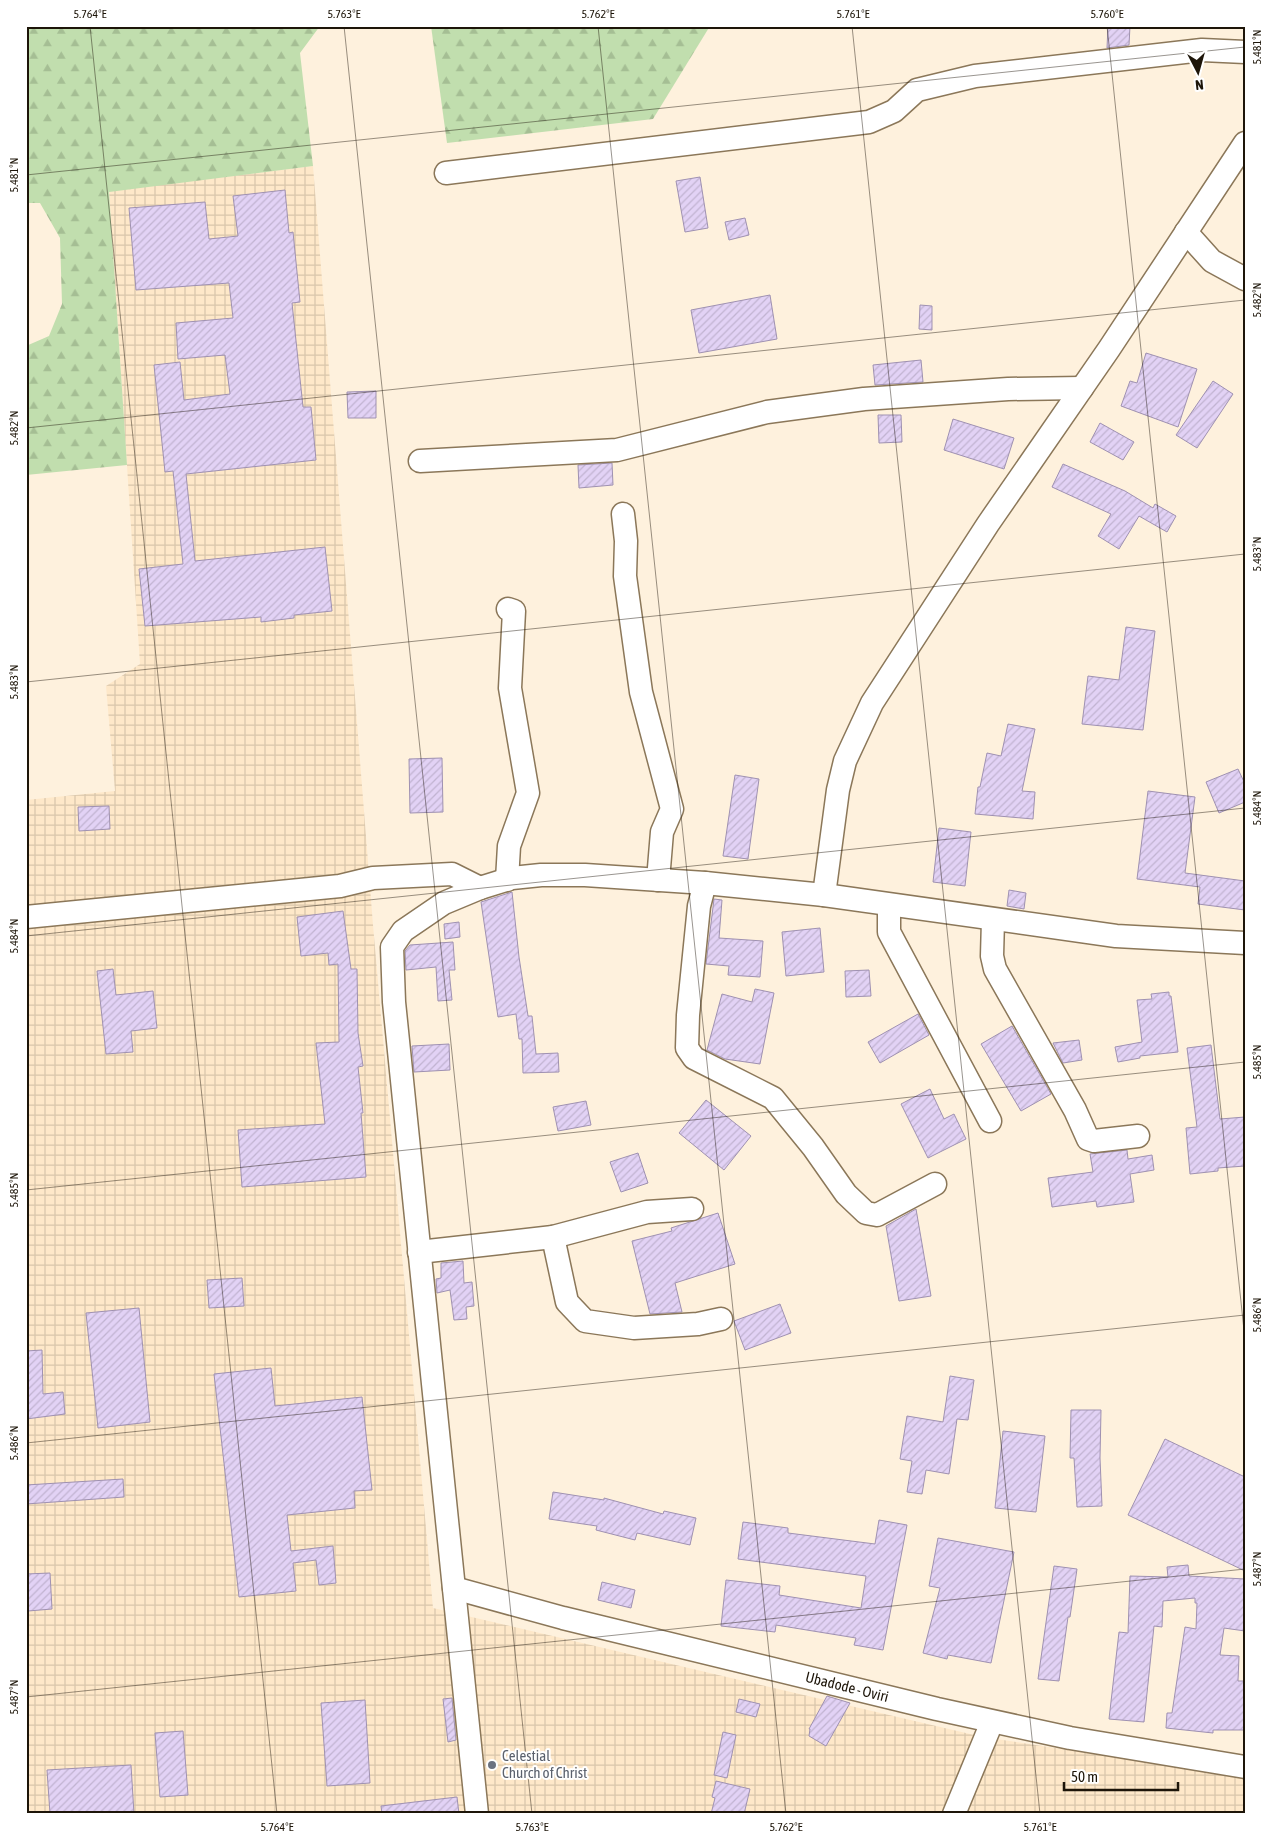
<svg xmlns="http://www.w3.org/2000/svg" width="1271" height="1840" viewBox="0 0 1271 1840" font-family="'Asap Condensed',sans-serif">
	<style>
		.industrial { fill: url(#industrial-grid) }
		.forest { fill: url(#forest-firs) }
		.building { fill: url(#building-hatch); stroke: #9f91b1 }
		.lines { fill: none; stroke-linecap: round; stroke-linejoin: round }
		.minor-casing { stroke: #8b7759; stroke-width: 25 }
		.minor { stroke: #fff; stroke-width: 22 }
		.ticks { fill: none; stroke: #1d1509; stroke-width: 1; stroke-opacity: 0.45 }
		.worship-dot { fill: #6b7280; stroke: #fff; stroke-width: 2 }
		.labels { text-anchor: middle; stroke-width: 4; stroke-linejoin: round; paint-order: stroke }
		.street-label { font-size: 15px; fill: #1d1509; stroke: #fff }
		.worship-label { font-size: 15px; fill: #5b616d; stroke: #fff; text-anchor: start }
		.neatline { fill: none; stroke: #1d1509; stroke-width: 2 }
		.ticks-label { font-size: 12px; text-anchor: middle; fill: #1d1509 }
	</style>
	<defs>
		<pattern id="industrial-grid" width="8" height="8" patternUnits="userSpaceOnUse" patternTransform="scale(1.25)"><rect width="8" height="8" fill="#fee8c9"/><path d="M0 4h8M4 0v8" fill="none" stroke="#d9c6ab"/></pattern>
		<pattern id="forest-firs" width="22" height="20" patternUnits="userSpaceOnUse" patternTransform="scale(1.25)"><rect width="22" height="20" fill="#c1deae"/><path d="M5 1l3.5 6h-7zM16 11l3.5 6h-7z" fill="#a5be94"/></pattern>
		<pattern id="building-hatch" width="6" height="6" patternUnits="userSpaceOnUse" patternTransform="scale(1.25)"><rect width="6" height="6" fill="#e2d2f5"/><path d="M-1 1l2-2M0 6l6-6M5 7l2-2" fill="none" stroke="#c1b3d1"/></pattern>
	</defs>
	<rect width="100%" height="100%" fill="#fef1dd"/>
	<path class="industrial" d="M313,166L373,925L433,1608L983,1737L1245,1777V1814H26V800L115,791L106,686L140,664L109,191Z"/>
	<g class="forest">
		<path d="M26,26H320L300,53L313,166L109,192L127,465L26,475V346L49,336L62,304L60,238L40,203H26Z"/>
		<path d="M431,26H710L653,119L447,143Z"/>
	</g>
	<g class="building">
		<path d="M1108,26H1130L1129,45L1107,48Z"/>
		<path d="M700,177L708,228L685,232L676,181Z"/>
		<path d="M285,190L289,233L293,232L300,302L292,303L303,407H311L316,460L186,474L195,561L325,547L332,611L294,615V618L261,622V617L145,626L139,569L183,564L173,471L165,472L154,365L180,362L184,400L230,394L225,355L178,359L176,323L233,318L229,283L136,290L129,208L205,202L209,239L238,236L233,196Z"/>
		<path d="M745,218L749,235L729,240L725,222Z"/>
		<path d="M770,295L777,339L699,353L691,310Z"/>
		<path d="M920,305L932,306V330L919,329Z"/>
		<path d="M1146,353L1197,369L1178,427L1121,406L1130,381L1137,383Z"/>
		<path d="M921,360L923,382L875,385L873,365Z"/>
		<path d="M1213,381L1233,394L1197,448L1176,435Z"/>
		<path d="M376,391V418H348L347,392Z"/>
		<path d="M878,415H901L902,442L879,443Z"/>
		<path d="M953,419L1014,438L1004,469L944,450Z"/>
		<path d="M1100,423L1134,442L1123,460L1090,442Z"/>
		<path d="M612,463L613,485L579,488L578,465Z"/>
		<path d="M1063,464L1125,491L1153,508L1155,504L1176,516L1167,532L1139,516L1119,549L1098,536L1111,514L1052,487Z"/>
		<path d="M1126,627L1155,631L1143,730L1082,724L1088,676L1119,680Z"/>
		<path d="M1008,724L1035,729L1022,791L1035,792L1033,819L975,814L978,787H980L987,753L1001,756Z"/>
		<path d="M442,758L443,812L410,813L409,759Z"/>
		<path d="M1238,769L1245,784V802L1219,813L1206,782Z"/>
		<path d="M735,775L759,779L748,859L723,856Z"/>
		<path d="M1148,791L1195,797L1185,873L1245,881V910L1198,904L1200,887L1137,879Z"/>
		<path d="M109,806L110,829L79,831L78,807Z"/>
		<path d="M939,828L971,832L965,886L933,882Z"/>
		<path d="M1009,890L1026,893L1024,909L1007,906Z"/>
		<path d="M512,892L519,957L528,1016H532L536,1054L558,1053L559,1072L523,1073L522,1039H519L516,1014L498,1017L481,902Z"/>
		<path d="M714,899L722,900L719,938L763,941L760,977L728,975L729,966L706,964Z"/>
		<path d="M343,911L351,969H357L358,1033L363,1066L358,1067L363,1113H361L366,1177L242,1187L238,1130L325,1124L316,1043L339,1042L338,964L329,965L328,953L301,956L297,917Z"/>
		<path d="M459,922L460,937L445,939L444,924Z"/>
		<path d="M820,928L824,972L786,976L782,932Z"/>
		<path d="M453,942L455,970H449L452,1000L438,1001L436,967L406,970L405,951L410,945Z"/>
		<path d="M113,969L116,995L153,991L157,1028L131,1031L133,1052L106,1054L97,971Z"/>
		<path d="M869,970L871,996L846,997L845,971Z"/>
		<path d="M755,989L774,993L760,1064L725,1059L707,1050L722,994L752,1002Z"/>
		<path d="M1169,992V996H1171L1178,1052L1140,1056V1058L1118,1062L1115,1047L1142,1042L1137,1000L1152,999L1151,994Z"/>
		<path d="M918,1014L929,1035L880,1063L868,1042Z"/>
		<path d="M1012,1026L1051,1094L1021,1111L981,1044Z"/>
		<path d="M1079,1040L1082,1060L1063,1063L1053,1043Z"/>
		<path d="M449,1044L450,1070L414,1072L412,1046Z"/>
		<path d="M1211,1045L1220,1119L1245,1117V1166L1218,1168V1171L1190,1174L1186,1128L1197,1127L1187,1048Z"/>
		<path d="M930,1089L944,1119L954,1114L966,1139L928,1158L901,1104Z"/>
		<path d="M706,1100L751,1136L724,1170L679,1133Z"/>
		<path d="M586,1101L591,1125L558,1131L553,1107Z"/>
		<path d="M1127,1150L1128,1159L1152,1155L1154,1170L1130,1174L1134,1202L1097,1207L1096,1201L1052,1207L1048,1178L1093,1172L1090,1154Z"/>
		<path d="M638,1153L648,1183L621,1192L610,1162Z"/>
		<path d="M916,1209L931,1296L899,1301L886,1226Z"/>
		<path d="M718,1213L735,1264L675,1283L682,1312L650,1314L632,1241L672,1231L671,1228Z"/>
		<path d="M463,1261L464,1283L472,1282L474,1306L466,1307L467,1319L454,1320L450,1290L437,1293L436,1279L441,1278V1263Z"/>
		<path d="M242,1278L244,1306L209,1308L207,1280Z"/>
		<path d="M780,1304L791,1333L745,1350L734,1321Z"/>
		<path d="M139,1308L150,1422L98,1428L86,1313Z"/>
		<path d="M42,1350L43,1394L63,1392L65,1414L26,1419V1351Z"/>
		<path d="M271,1368L275,1406L362,1397L372,1490L354,1491L355,1508L287,1515L291,1551L333,1546L336,1583L319,1585L316,1560L293,1563L296,1591L239,1597L214,1374Z"/>
		<path d="M950,1376L974,1380L968,1420L957,1419L949,1474L926,1470L922,1494L907,1492L912,1461L900,1459L907,1416L943,1422Z"/>
		<path d="M1071,1410H1101L1100,1458L1102,1506L1077,1507L1074,1458H1070Z"/>
		<path d="M1003,1431L1045,1436L1036,1512L995,1508Z"/>
		<path d="M1165,1439L1245,1477V1571L1128,1515Z"/>
		<path d="M123,1479L124,1497L26,1504V1485Z"/>
		<path d="M553,1492L604,1500V1498L663,1514L664,1511L696,1518L690,1545L637,1533L635,1540L596,1530L597,1526L549,1519Z"/>
		<path d="M879,1520L907,1525L883,1650L854,1645L856,1638L776,1625L775,1632L721,1626L726,1580L780,1586L779,1595L861,1608L866,1576L738,1559L743,1522L788,1528V1533L875,1544Z"/>
		<path d="M938,1538L1014,1552L991,1663L948,1655L947,1659L923,1653L940,1588L929,1586Z"/>
		<path d="M1188,1565L1189,1576L1245,1579V1631L1224,1628L1220,1655L1239,1656L1238,1681H1245V1730H1213V1733L1166,1728L1167,1713H1172L1185,1627L1196,1629L1197,1603H1195V1598L1163,1601L1162,1627L1154,1626L1144,1722L1109,1719L1119,1632L1128,1633L1130,1576L1168,1577L1167,1567Z"/>
		<path d="M1054,1566L1077,1569L1070,1617H1068L1059,1681L1038,1679Z"/>
		<path d="M50,1573L52,1609L28,1611L26,1574Z"/>
		<path d="M602,1582L635,1590L631,1608L598,1600Z"/>
		<path d="M827,1696L850,1703L826,1746L809,1736L810,1729H809Z"/>
		<path d="M452,1698L456,1740L448,1742L443,1699Z"/>
		<path d="M739,1699L760,1704L756,1717L736,1712Z"/>
		<path d="M365,1700L370,1783L327,1786L321,1703Z"/>
		<path d="M183,1731L188,1795L160,1797L155,1733Z"/>
		<path d="M723,1732L736,1735L727,1778L714,1775Z"/>
		<path d="M131,1765L134,1814H50L47,1770Z"/>
		<path d="M716,1781L750,1789L744,1814H711L715,1798L712,1797Z"/>
		<path d="M457,1797L459,1814H382L381,1806Z"/>
	</g>
	<g class="lines">
		<g class="minor-casing">
			<g id="minor">
				<path d="M446,173L869,122L894,111L917,90L975,76L1202,50L1245,52"/>
				<path d="M1186,232L1212,261L1245,279"/>
				<path d="M420,461L617,450L767,412L864,399L1008,389L1082,388"/>
				<path d="M623,514L626,541L625,576L641,692L672,809L662,832L658,880"/>
				<path d="M507,880L509,846L528,793L510,688L514,611L508,609"/>
				<path d="M705,883L699,906L688,1015L687,1048L694,1058L773,1098L813,1147L846,1194L866,1213L877,1215L935,1184"/>
				<path d="M824,895L838,790L845,761L872,703L988,524L1109,349L1245,143"/>
				<path d="M889,906V932L990,1121"/>
				<path d="M26,917L340,886L373,878L452,874L480,888"/>
				<path d="M993,920L992,956L995,969L1075,1110L1088,1139L1094,1141L1138,1136"/>
				<path d="M553,1237L567,1302L585,1321L634,1328L698,1324L721,1319"/>
				<path d="M419,1252L553,1237L647,1212L692,1209"/>
				<path d="M454,1588L563,1618L937,1709L1070,1738L1245,1767"/>
				<path d="M477,1814L394,1002L392,947L403,931L444,903L480,888L512,878L541,875H585L705,883L824,895L1116,936L1245,943"/>
				<path d="M954,1814L992,1722"/>
			</g>
		</g>
		<use href="#minor" class="minor"/>
	</g>
	<path class="ticks" d="M90,26L277,1814M344,26L532,1814M598,26L786,1814M852,26L1040,1814M1107,26L1245,1340M26,175L1245,47M26,428L1245,300M26,682L1245,554M26,936L1245,808M26,1190L1245,1062M26,1443L1245,1315M26,1697L1245,1569"/>
	<circle class="worship-dot" cx="492" cy="1765" r="5"/>
	<g class="labels">
		<g class="street-label">
			<text transform="translate(847 1687) rotate(14)" y="5">Ubadode - Oviri</text>
		</g>
		<g class="worship-label">
			<text x="502" y="1761">Celestial<tspan x="502" dy="17">Church of Christ</tspan></text>
		</g>
	</g>
	<rect width="1271" height="1840" fill="none" stroke="#ffffff" stroke-width="55"/>
	<g transform="translate(1198 72) rotate(174)" stroke="#ffffff" stroke-width="4" paint-order="stroke">
	<path d="M0-4L9 19L0 12L-9 19Z" fill="#1d1509"/>
	<text y="-8" font-size="14" font-weight="bold" text-anchor="middle" fill="#1d1509">N</text>
	</g>
	<path d="M1064 1782v8h114v-8" fill="none" stroke="#1d1509" stroke-width="2.5"/>
	<text x="1071" y="1782" font-size="15" fill="#1d1509" stroke="#ffffff" stroke-width="4" paint-order="stroke">50 m</text>
	<rect x="28" y="28" width="1216" height="1784" class="neatline"/>
	<g class="ticks-label">
		<text x="90" y="18">5.764°E</text>
		<text x="344" y="18">5.763°E</text>
		<text x="598" y="18">5.762°E</text>
		<text x="853" y="18">5.761°E</text>
		<text x="1107" y="18">5.760°E</text>
		<text transform="translate(1257 47) rotate(-90)" y="4">5.481°N</text>
		<text transform="translate(14 175) rotate(-90)" y="4">5.481°N</text>
		<text transform="translate(1257 300) rotate(-90)" y="4">5.482°N</text>
		<text transform="translate(14 428) rotate(-90)" y="4">5.482°N</text>
		<text transform="translate(1257 554) rotate(-90)" y="4">5.483°N</text>
		<text transform="translate(14 682) rotate(-90)" y="4">5.483°N</text>
		<text transform="translate(1257 808) rotate(-90)" y="4">5.484°N</text>
		<text transform="translate(14 936) rotate(-90)" y="4">5.484°N</text>
		<text transform="translate(1257 1062) rotate(-90)" y="4">5.485°N</text>
		<text transform="translate(14 1190) rotate(-90)" y="4">5.485°N</text>
		<text transform="translate(1257 1315) rotate(-90)" y="4">5.486°N</text>
		<text transform="translate(14 1443) rotate(-90)" y="4">5.486°N</text>
		<text transform="translate(1257 1569) rotate(-90)" y="4">5.487°N</text>
		<text transform="translate(14 1697) rotate(-90)" y="4">5.487°N</text>
		<text x="277" y="1831">5.764°E</text>
		<text x="532" y="1831">5.763°E</text>
		<text x="786" y="1831">5.762°E</text>
		<text x="1040" y="1831">5.761°E</text>
	</g>
</svg>
